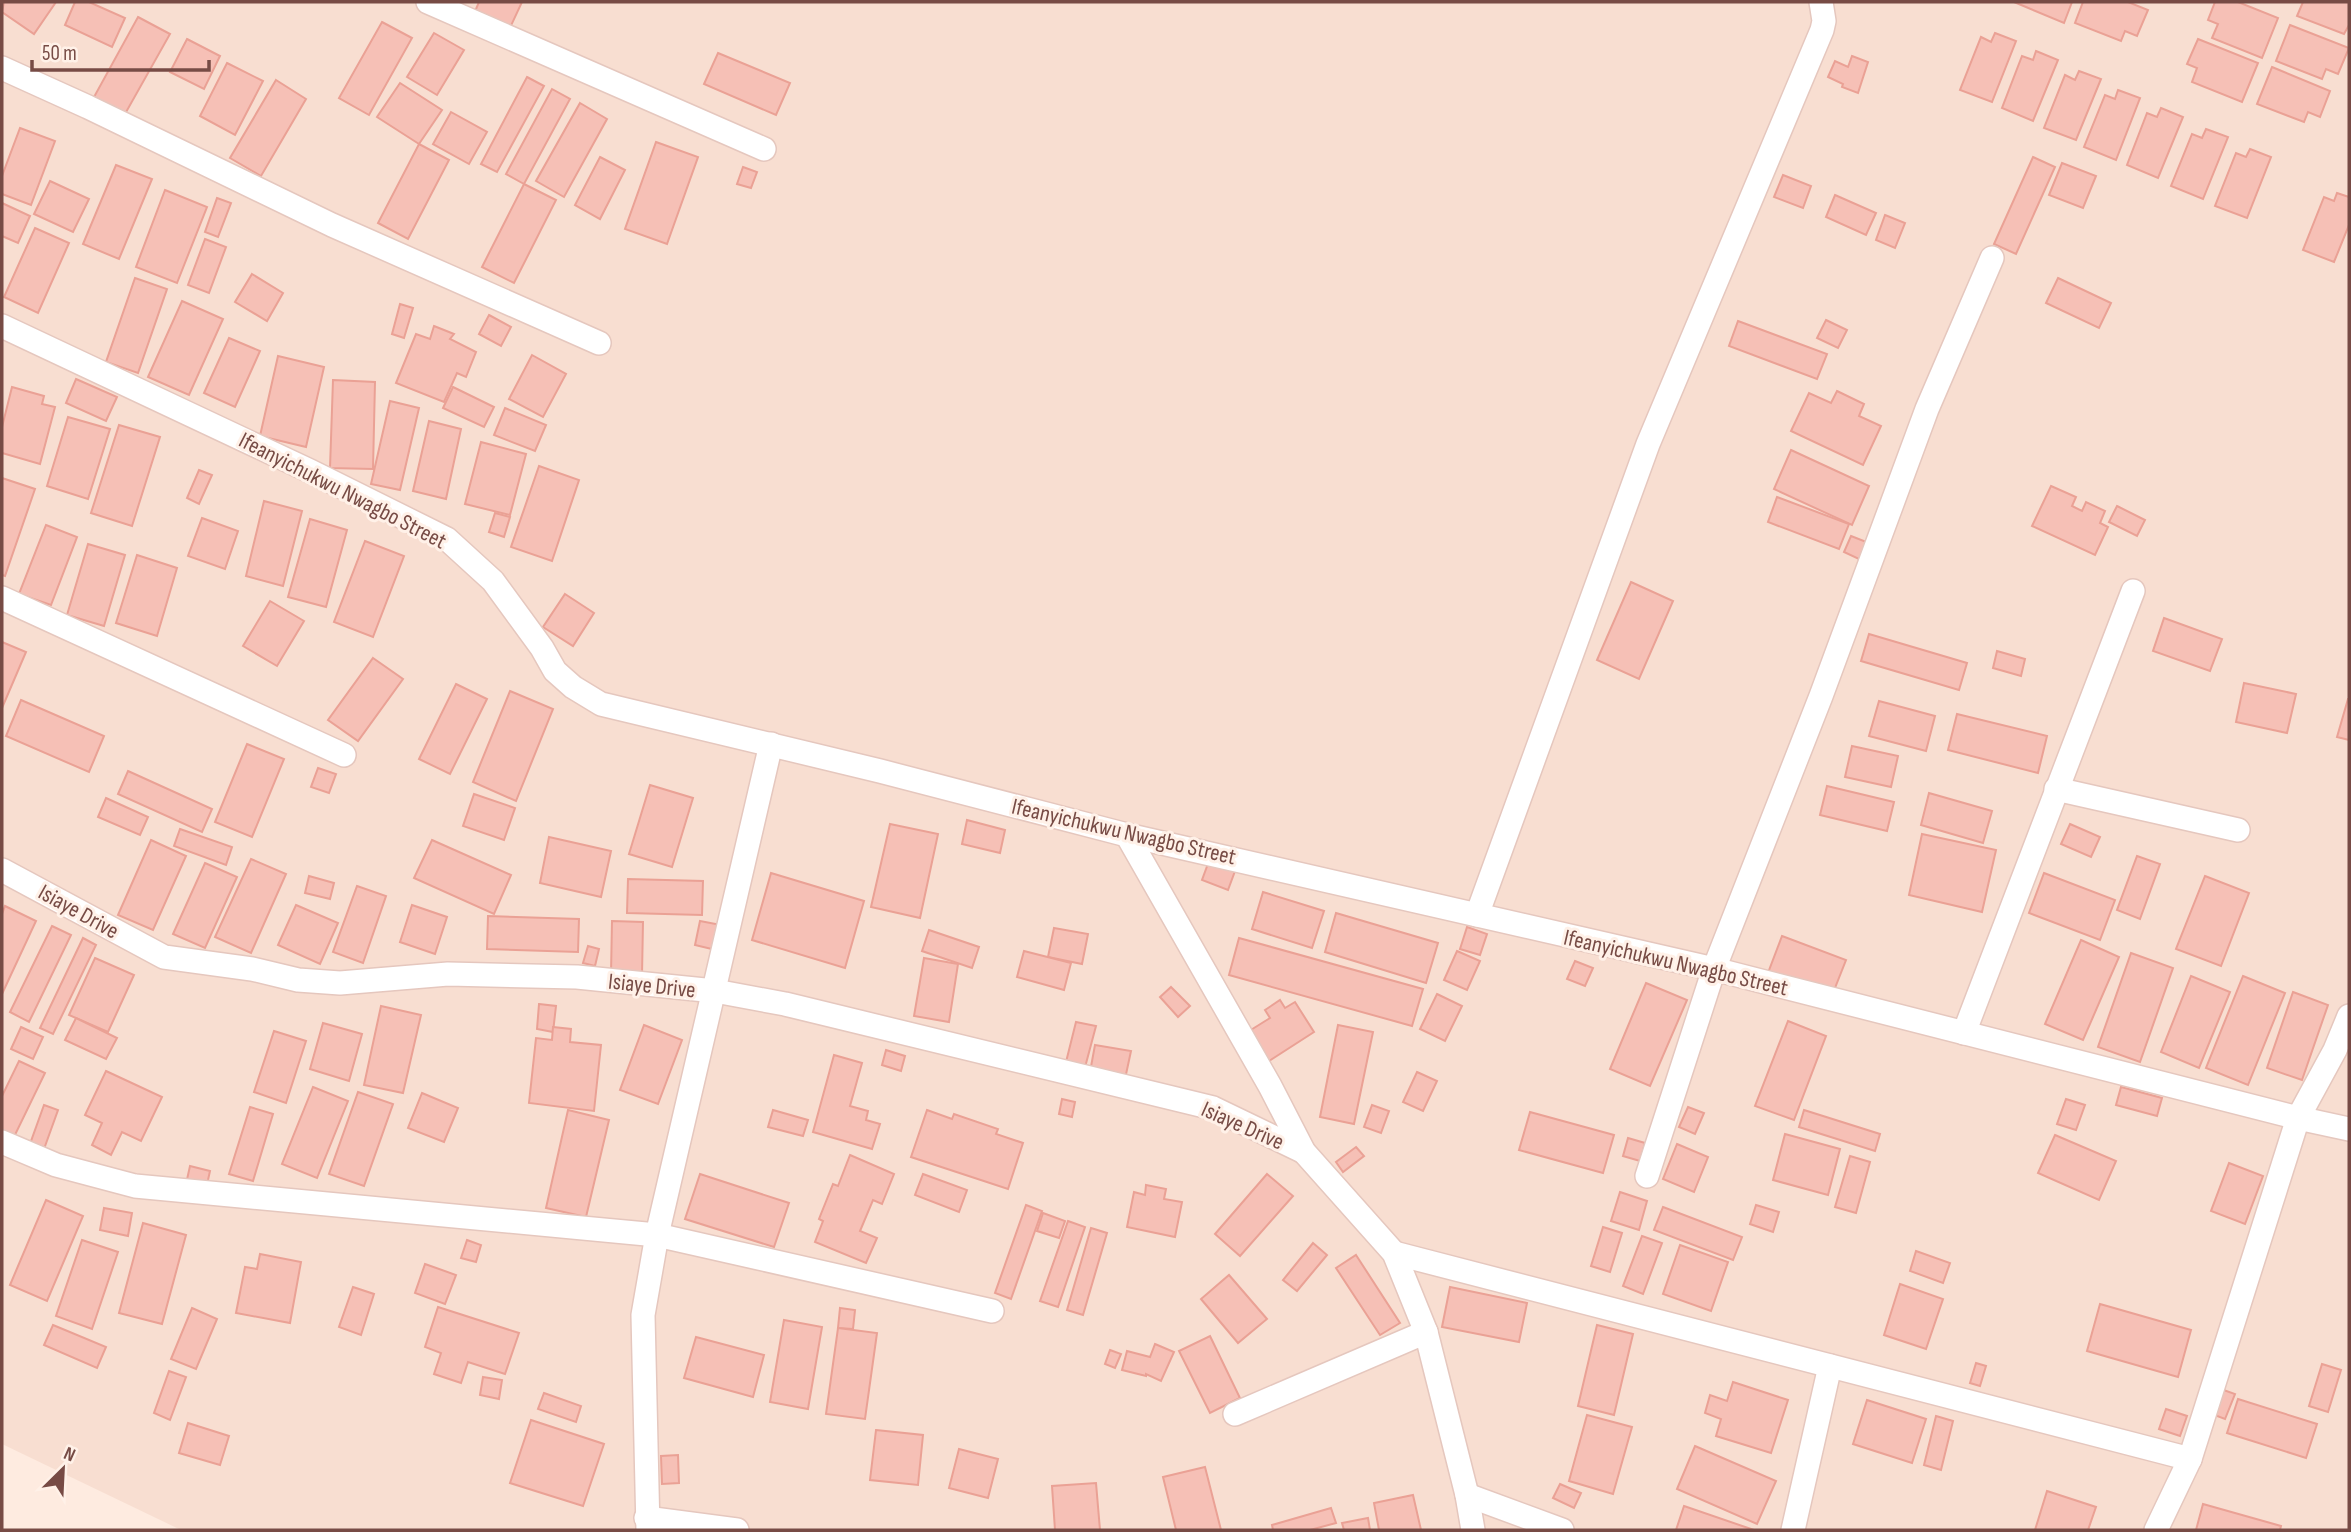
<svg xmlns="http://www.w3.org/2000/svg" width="2351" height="1532" viewBox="0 0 2351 1532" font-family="'Sofia Sans Condensed',sans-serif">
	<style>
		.residential { fill: #f8ded1 }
		.building { fill: #f6c0b6; stroke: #eaa195; stroke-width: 2 }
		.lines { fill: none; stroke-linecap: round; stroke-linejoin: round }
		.street-casing { stroke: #e5c7be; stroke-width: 26 }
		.street { stroke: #fff; stroke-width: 23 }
		.labels { text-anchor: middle; stroke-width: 6; stroke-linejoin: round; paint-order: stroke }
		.street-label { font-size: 23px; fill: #774b45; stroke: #fff1e8 }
	</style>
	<rect width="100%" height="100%" fill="#feebe0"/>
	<path class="residential" d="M2,2H2349V1530H181L2,1444Z"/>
	<g class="building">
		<path d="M4,2H56L34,34L2,12Z"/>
		<path d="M75,2H89L125,18L112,47L65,25Z"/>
		<path d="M479,2H522L508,32L473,16Z"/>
		<path d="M2014,2H2072L2064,23Z"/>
		<path d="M2083,2H2128L2148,10L2137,36L2125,31L2121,41L2075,23Z"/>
		<path d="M2215,2H2238L2278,18L2262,58L2212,38L2218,24L2208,20Z"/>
		<path d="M2303,2H2349V25L2344,34L2297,16Z"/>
		<path d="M138,17L170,34L125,114L94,97Z"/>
		<path d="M382,22L412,38L369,115L339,98Z"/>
		<path d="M2290,25L2349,48L2338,74L2326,69L2322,79L2276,61Z"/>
		<path d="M434,33L464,50L437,95L407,77Z"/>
		<path d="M1995,33L2016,41L1992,102L1960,90L1981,37L1991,42Z"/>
		<path d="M187,39L220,56L204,89L170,72Z"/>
		<path d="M2198,39L2258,63L2242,102L2192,82L2197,68L2187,64Z"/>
		<path d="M2036,51L2058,60L2033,121L2002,108L2022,56L2033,60Z"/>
		<path d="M718,53L790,83L776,115L704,84Z"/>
		<path d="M1852,56L1868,62L1858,93L1842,87L1843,84L1828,77L1835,61L1848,67Z"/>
		<path d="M227,63L263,81L235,135L200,116Z"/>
		<path d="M2272,67L2330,91L2320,117L2308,112L2304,122L2257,104Z"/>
		<path d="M2079,71L2101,79L2076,140L2044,128L2065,75L2075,80Z"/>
		<path d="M527,77L544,86L497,172L481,164Z"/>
		<path d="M276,80L306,99L261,176L230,158Z"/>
		<path d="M400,83L442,110L419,144L377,117Z"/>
		<path d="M552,89L570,99L524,184L506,174Z"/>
		<path d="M2118,90L2140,98L2116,160L2084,147L2105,95L2115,99Z"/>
		<path d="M580,103L607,119L564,197L536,181Z"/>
		<path d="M2161,108L2183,117L2158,178L2127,165L2147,113L2157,117Z"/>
		<path d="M451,112L487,132L469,164L433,144Z"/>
		<path d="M20,128L55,141L31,205L2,194V176Z"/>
		<path d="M2206,129L2228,137L2203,199L2171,186L2192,134L2202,138Z"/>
		<path d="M656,142L698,157L667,244L625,229Z"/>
		<path d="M419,144L449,160L408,239L378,223Z"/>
		<path d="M2250,149L2271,157L2247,218L2215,206L2236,153L2246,157Z"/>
		<path d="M600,157L625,170L600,219L575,205Z"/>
		<path d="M2033,157L2055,167L2016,254L1994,244Z"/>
		<path d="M2062,163L2096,176L2083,208L2049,195Z"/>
		<path d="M116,165L152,179L119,259L83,244Z"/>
		<path d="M743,167L757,172L751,188L737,184Z"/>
		<path d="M1783,175L1811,186L1803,208L1774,197Z"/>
		<path d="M50,181L89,199L73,232L34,214Z"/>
		<path d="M524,184L556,200L514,283L482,267Z"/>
		<path d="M165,190L207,207L177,283L136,267Z"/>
		<path d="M2337,193L2349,197V225L2334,262L2303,250L2324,197L2334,201Z"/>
		<path d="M1835,195L1876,213L1866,235L1826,217Z"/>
		<path d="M217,198L231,203L218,237L205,232Z"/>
		<path d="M2,203L30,216L18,243L2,236Z"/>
		<path d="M1885,215L1905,223L1895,248L1876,240Z"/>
		<path d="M35,228L69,243L38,313L4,297Z"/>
		<path d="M205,239L226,247L209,293L188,285Z"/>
		<path d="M252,274L283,293L267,321L235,302Z"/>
		<path d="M135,278L167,289L138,373L106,362Z"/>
		<path d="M2058,278L2111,303L2099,328L2046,303Z"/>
		<path d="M182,301L223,319L189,395L148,377Z"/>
		<path d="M400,304L413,308L404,338L392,334Z"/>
		<path d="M489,315L511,327L501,346L479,334Z"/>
		<path d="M1826,320L1847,330L1838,348L1817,338Z"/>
		<path d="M1738,321L1827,354L1817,379L1729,346Z"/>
		<path d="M434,326L454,334L450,339L476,352L466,377L457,373L444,402L396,383L416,334L430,339Z"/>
		<path d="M229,338L260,351L235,407L204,393Z"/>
		<path d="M532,355L566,374L543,417L509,399Z"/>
		<path d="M278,356L324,367L306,447L260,436Z"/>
		<path d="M76,379L117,397L106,421L66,403Z"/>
		<path d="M333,380L375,382L373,469L330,468Z"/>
		<path d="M12,387L44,396L42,404L55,407L40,464L2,453V427Z"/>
		<path d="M453,387L494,407L484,427L443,408Z"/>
		<path d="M1837,391L1864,404L1859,416L1881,426L1863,465L1791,431L1809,393L1831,403Z"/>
		<path d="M390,401L419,408L400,490L371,484Z"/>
		<path d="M505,408L546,425L535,451L494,435Z"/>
		<path d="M68,417L110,429L88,499L47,486Z"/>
		<path d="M429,421L461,429L446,499L413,491Z"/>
		<path d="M119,425L160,437L132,526L91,513Z"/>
		<path d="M481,442L526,454L510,515L465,504Z"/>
		<path d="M1791,450L1869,486L1852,525L1774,489Z"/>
		<path d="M539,466L579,480L552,561L511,547Z"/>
		<path d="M199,470L212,475L199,504L187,498Z"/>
		<path d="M2,478L35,489L5,576L2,575Z"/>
		<path d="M2051,486L2076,497L2072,506L2082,511L2086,502L2105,511L2100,523L2108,527L2095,555L2032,526Z"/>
		<path d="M1777,497L1849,524L1839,549L1768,522Z"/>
		<path d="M264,501L302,511L283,586L246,576Z"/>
		<path d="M2117,506L2145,520L2137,536L2109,522Z"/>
		<path d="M495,513L510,517L504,537L489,532Z"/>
		<path d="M202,518L238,531L225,569L188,556Z"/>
		<path d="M310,519L347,530L326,607L288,597Z"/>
		<path d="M46,525L77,537L51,605L19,594Z"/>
		<path d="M1851,536L1869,543L1861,560L1844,552Z"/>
		<path d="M365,541L404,556L373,637L334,622Z"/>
		<path d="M88,544L125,555L104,626L67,615Z"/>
		<path d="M137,555L177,568L157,636L116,623Z"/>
		<path d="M1631,582L1673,601L1639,679L1597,660Z"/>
		<path d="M565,594L594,613L573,646L543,627Z"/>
		<path d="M270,601L304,621L277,666L243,646Z"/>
		<path d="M2164,618L2222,639L2210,671L2153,651Z"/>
		<path d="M1869,634L1967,663L1959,690L1861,661Z"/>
		<path d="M2,642L26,652L2,708Z"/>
		<path d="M1997,651L2025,659L2021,676L1993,668Z"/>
		<path d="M373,658L403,679L358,741L328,720Z"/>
		<path d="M2244,683L2296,694L2287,733L2236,722Z"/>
		<path d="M456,684L487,699L450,774L419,759Z"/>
		<path d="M510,691L553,709L516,801L473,782Z"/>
		<path d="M2348,699H2349V740L2337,737Z"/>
		<path d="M21,700L104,736L89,772L6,736Z"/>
		<path d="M1879,701L1935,716L1926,751L1869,736Z"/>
		<path d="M1957,714L2047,736L2038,773L1948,750Z"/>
		<path d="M247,744L284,759L252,837L215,822Z"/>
		<path d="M1852,746L1898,756L1891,787L1845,777Z"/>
		<path d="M318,768L336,774L329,793L311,787Z"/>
		<path d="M128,771L212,809L202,832L118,794Z"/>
		<path d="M650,785L693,798L672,867L629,854Z"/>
		<path d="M1827,786L1894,802L1887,831L1820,815Z"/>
		<path d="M1929,793L1992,811L1983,843L1921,825Z"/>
		<path d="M474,794L515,808L504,840L463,826Z"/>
		<path d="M106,798L148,817L140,835L98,817Z"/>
		<path d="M967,820L1005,830L1000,853L962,844Z"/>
		<path d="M890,824L938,834L920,918L871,907Z"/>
		<path d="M2070,824L2100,837L2091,857L2061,844Z"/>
		<path d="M180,829L232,847L226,865L174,846Z"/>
		<path d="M1922,834L1996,850L1982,912L1909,895Z"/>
		<path d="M549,837L611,851L601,897L540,883Z"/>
		<path d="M151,840L186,856L153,930L118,915Z"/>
		<path d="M432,840L511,875L494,914L414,878Z"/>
		<path d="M2137,856L2160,864L2140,919L2117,910Z"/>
		<path d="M251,859L286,874L251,953L215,937Z"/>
		<path d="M1209,861L1235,871L1228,890L1202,880Z"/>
		<path d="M205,863L237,877L205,948L173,934Z"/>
		<path d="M771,873L864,901L845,968L752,940Z"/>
		<path d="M2044,873L2115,900L2100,940L2029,913Z"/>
		<path d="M309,876L334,883L330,899L305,893Z"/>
		<path d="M2205,876L2249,893L2221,966L2176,949Z"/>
		<path d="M628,879L703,881L702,915L627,913Z"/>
		<path d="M357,886L386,896L363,963L333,952Z"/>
		<path d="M1263,892L1324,911L1312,948L1252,929Z"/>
		<path d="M296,905L338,923L320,964L278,945Z"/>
		<path d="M412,905L447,917L435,954L400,942Z"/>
		<path d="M5,906L36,921L2,994V914Z"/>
		<path d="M1336,913L1438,943L1426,983L1325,952Z"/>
		<path d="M488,916L579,919L578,952L487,949Z"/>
		<path d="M612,921L643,922L642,975L611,974Z"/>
		<path d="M700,921L721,925L716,950L695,945Z"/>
		<path d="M52,926L71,935L29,1022L10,1012Z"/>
		<path d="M1467,927L1487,934L1480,955L1460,949Z"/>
		<path d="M1054,928L1088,934L1082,964L1048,957Z"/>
		<path d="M929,930L979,947L972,968L922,951Z"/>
		<path d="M1782,936L1846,960L1831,998L1768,973Z"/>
		<path d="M83,938L96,945L53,1034L40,1028Z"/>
		<path d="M1239,938L1423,989L1412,1026L1229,975Z"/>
		<path d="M2081,940L2119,957L2083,1040L2045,1024Z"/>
		<path d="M588,946L599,949L595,966L583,963Z"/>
		<path d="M1024,951L1071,963L1064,990L1017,977Z"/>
		<path d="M1457,951L1480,961L1467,990L1444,980Z"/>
		<path d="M2131,953L2173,968L2140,1062L2098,1047Z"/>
		<path d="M95,958L134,975L108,1032L69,1015Z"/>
		<path d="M924,958L958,964L949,1022L914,1016Z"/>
		<path d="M1575,961L1593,968L1585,986L1567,979Z"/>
		<path d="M2191,976L2230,992L2199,1068L2161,1052Z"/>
		<path d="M2243,976L2285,993L2248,1085L2206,1068Z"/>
		<path d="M1646,983L1687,1000L1650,1086L1610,1069Z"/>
		<path d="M1171,987L1190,1006L1178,1017L1160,997Z"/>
		<path d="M2293,992L2328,1005L2302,1080L2267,1068Z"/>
		<path d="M1437,994L1462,1006L1445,1041L1420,1029Z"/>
		<path d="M1280,1000L1285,1008L1295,1002L1314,1032L1266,1063L1246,1033L1270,1018L1265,1010Z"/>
		<path d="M539,1004L556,1006L553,1032L537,1029Z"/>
		<path d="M381,1006L421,1015L403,1093L364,1085Z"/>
		<path d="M76,1018L117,1038L106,1059L65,1040Z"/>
		<path d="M1788,1021L1826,1036L1794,1120L1755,1106Z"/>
		<path d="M1076,1022L1096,1026L1084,1071L1065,1066Z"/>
		<path d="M323,1023L362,1034L349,1081L310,1069Z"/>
		<path d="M644,1025L682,1040L658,1104L620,1090Z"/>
		<path d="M1338,1025L1373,1032L1354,1124L1320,1117Z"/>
		<path d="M21,1027L43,1037L33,1059L11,1049Z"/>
		<path d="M553,1027L571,1029L570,1042L601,1045L594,1111L529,1103L536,1038L552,1040Z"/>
		<path d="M274,1031L306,1041L286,1103L254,1092Z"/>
		<path d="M1095,1045L1131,1051L1125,1079L1090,1072Z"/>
		<path d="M886,1050L905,1056L901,1071L882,1065Z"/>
		<path d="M834,1055L862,1063L850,1106L868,1111L866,1120L880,1124L872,1149L813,1132Z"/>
		<path d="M19,1061L45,1073L13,1139L2,1134V1096Z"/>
		<path d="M106,1071L162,1097L141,1141L122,1132L111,1155L92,1145L102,1123L85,1115Z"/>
		<path d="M1417,1072L1437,1081L1423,1111L1403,1102Z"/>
		<path d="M313,1087L348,1101L317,1178L282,1164Z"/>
		<path d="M2121,1087L2162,1098L2157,1116L2116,1105Z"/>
		<path d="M358,1092L393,1104L364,1186L329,1174Z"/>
		<path d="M422,1093L458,1108L444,1142L408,1128Z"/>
		<path d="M1062,1099L1075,1102L1072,1117L1059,1114Z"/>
		<path d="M2066,1099L2085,1105L2076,1130L2057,1124Z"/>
		<path d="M44,1105L58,1110L44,1149L30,1144Z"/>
		<path d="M1372,1105L1389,1111L1381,1133L1364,1127Z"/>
		<path d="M250,1107L273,1114L253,1181L229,1174Z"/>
		<path d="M1688,1107L1704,1113L1695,1134L1679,1127Z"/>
		<path d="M568,1110L609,1120L586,1217L546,1208Z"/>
		<path d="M773,1110L808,1120L803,1136L768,1127Z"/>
		<path d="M927,1110L952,1119L954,1114L998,1129L996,1134L1023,1143L1008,1189L911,1157Z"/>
		<path d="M1804,1110L1880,1134L1875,1151L1799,1127Z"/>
		<path d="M1530,1112L1614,1135L1603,1173L1519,1150Z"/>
		<path d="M1785,1134L1840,1149L1828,1195L1773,1180Z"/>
		<path d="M2055,1135L2116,1161L2099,1200L2038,1173Z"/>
		<path d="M1628,1138L1645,1143L1640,1161L1623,1156Z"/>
		<path d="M1677,1144L1708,1157L1694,1192L1663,1179Z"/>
		<path d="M1356,1147L1364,1156L1343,1172L1336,1162Z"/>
		<path d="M850,1155L894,1174L882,1204L873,1200L860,1231L877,1238L866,1263L815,1242L823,1221L819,1219L833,1184L838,1186Z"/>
		<path d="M1850,1156L1870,1162L1856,1213L1835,1207Z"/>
		<path d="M2229,1163L2263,1176L2245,1224L2211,1211Z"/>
		<path d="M190,1166L210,1171L206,1189L186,1184Z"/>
		<path d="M700,1174L789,1203L774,1247L685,1219Z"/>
		<path d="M923,1174L967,1190L959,1212L915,1195Z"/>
		<path d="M1267,1174L1293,1196L1240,1256L1215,1234Z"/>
		<path d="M1146,1185L1166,1189L1164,1199L1182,1202L1175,1237L1127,1227L1134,1192L1145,1195Z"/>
		<path d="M1620,1192L1647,1201L1639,1230L1611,1221Z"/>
		<path d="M46,1200L83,1216L47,1301L10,1285Z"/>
		<path d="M1026,1205L1042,1211L1011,1299L995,1293Z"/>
		<path d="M1756,1205L1779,1212L1773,1232L1750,1224Z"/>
		<path d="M1663,1207L1742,1237L1733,1260L1654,1230Z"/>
		<path d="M104,1208L132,1213L128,1236L100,1230Z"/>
		<path d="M1043,1213L1065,1221L1059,1238L1037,1231Z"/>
		<path d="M1068,1221L1085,1227L1058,1307L1040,1301Z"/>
		<path d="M143,1223L186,1235L162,1324L119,1313Z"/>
		<path d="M1603,1227L1622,1233L1610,1272L1591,1266Z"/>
		<path d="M1091,1228L1107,1233L1083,1315L1067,1310Z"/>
		<path d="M1642,1236L1662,1243L1643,1294L1623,1286Z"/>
		<path d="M82,1240L118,1252L92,1329L56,1316Z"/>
		<path d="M467,1240L481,1245L476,1262L461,1258Z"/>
		<path d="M1313,1243L1327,1255L1297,1291L1283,1280Z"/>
		<path d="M1680,1245L1728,1262L1711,1311L1663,1294Z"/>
		<path d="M1916,1251L1950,1263L1943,1283L1910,1271Z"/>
		<path d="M260,1254L301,1262L290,1323L236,1313L245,1267L257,1269Z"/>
		<path d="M1356,1255L1400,1323L1380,1335L1336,1268Z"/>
		<path d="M425,1264L456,1275L445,1304L415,1293Z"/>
		<path d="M1229,1275L1267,1319L1238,1343L1201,1299Z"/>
		<path d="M1900,1284L1943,1299L1926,1349L1884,1335Z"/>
		<path d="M353,1287L374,1294L361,1335L339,1327Z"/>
		<path d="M1450,1287L1527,1303L1519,1342L1442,1327Z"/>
		<path d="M2100,1304L2191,1330L2178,1377L2087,1351Z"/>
		<path d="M438,1307L519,1333L505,1374L468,1362L461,1383L434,1374L441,1353L425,1347Z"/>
		<path d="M192,1308L217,1319L196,1369L171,1359Z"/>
		<path d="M840,1308L855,1310L853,1329L838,1328Z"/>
		<path d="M784,1320L822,1327L808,1409L770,1402Z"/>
		<path d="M53,1325L106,1347L97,1368L44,1345Z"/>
		<path d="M1597,1325L1633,1334L1614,1415L1578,1406Z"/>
		<path d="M838,1328L877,1333L865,1419L826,1414Z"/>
		<path d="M1210,1336L1240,1398L1210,1413L1179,1351Z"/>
		<path d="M696,1337L764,1355L753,1397L684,1378Z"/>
		<path d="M1155,1344L1174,1352L1161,1381L1146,1374V1376L1122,1370L1127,1351L1150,1357Z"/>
		<path d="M1110,1350L1121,1354L1115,1368L1105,1364Z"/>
		<path d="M1976,1363L1986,1366L1980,1386L1970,1383Z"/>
		<path d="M2322,1364L2341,1370L2328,1412L2309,1406Z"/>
		<path d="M169,1371L186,1377L170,1420L154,1413Z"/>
		<path d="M483,1377L502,1380L499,1399L480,1395Z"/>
		<path d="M1733,1382L1788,1400L1771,1453L1716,1436L1721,1419L1705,1413L1710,1395L1727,1401Z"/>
		<path d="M2218,1388L2235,1394L2225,1419L2209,1413Z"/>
		<path d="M544,1393L581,1406L576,1422L538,1409Z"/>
		<path d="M2238,1399L2317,1424L2306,1458L2227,1433Z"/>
		<path d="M1867,1400L1926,1419L1912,1463L1853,1444Z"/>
		<path d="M2166,1409L2187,1416L2180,1436L2159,1429Z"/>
		<path d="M1587,1415L1632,1427L1613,1494L1569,1481Z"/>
		<path d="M1936,1416L1953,1421L1941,1470L1924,1465Z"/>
		<path d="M531,1420L604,1444L583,1506L510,1483Z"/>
		<path d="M188,1423L229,1436L220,1465L179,1453Z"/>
		<path d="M876,1430L923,1435L918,1485L870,1480Z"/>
		<path d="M1695,1446L1776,1481L1757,1524L1677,1489Z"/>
		<path d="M959,1449L998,1459L988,1498L949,1488Z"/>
		<path d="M678,1455L679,1483L662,1484L661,1456Z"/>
		<path d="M1205,1467L1221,1530H1176L1163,1477Z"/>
		<path d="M1096,1483L1100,1530H1055L1052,1486Z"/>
		<path d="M1560,1484L1581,1493L1574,1508L1553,1498Z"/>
		<path d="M2047,1491L2096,1507L2088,1530H2035Z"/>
		<path d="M1413,1495L1421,1530H1379L1374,1503Z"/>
		<path d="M2203,1504L2281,1526L2280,1530H2196Z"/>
		<path d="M1684,1506L1754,1530H1676Z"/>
		<path d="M1331,1508L1336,1523L1310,1530H1273L1272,1525Z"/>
		<path d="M1368,1518L1370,1530H1344L1342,1523Z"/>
	</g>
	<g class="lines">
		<g class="street-casing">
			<g id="street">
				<path d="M428,2L764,149"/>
				<path d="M2,68L88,107L332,225L599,343"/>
				<path d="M2,326L310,471L447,539L493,581L542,648L555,671L573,687L601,704L880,771L1127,835L1714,969L2298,1118L2349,1129"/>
				<path d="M2,598L344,755"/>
				<path d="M2056,789L2238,830"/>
				<path d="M1127,835L1270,1086L1304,1152L1394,1253L1426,1332L1467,1495L1473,1530"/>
				<path d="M2,870L164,957L252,969L298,980L340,983L448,974L577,977L715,991L785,1004L1213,1108L1304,1152"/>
				<path d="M1477,915L1648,444L1822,30L1824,21L1821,2"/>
				<path d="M1964,1033L2133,591"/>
				<path d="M2,1142L56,1165L135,1186L657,1235L992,1311"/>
				<path d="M1647,1176L1714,969L1821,696L1927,409L1992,258"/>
				<path d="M1394,1253L2190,1459"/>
				<path d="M1235,1414L1426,1332"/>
				<path d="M1467,1495L1562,1530"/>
				<path d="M646,1518L737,1530"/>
				<path d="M648,1530L643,1315L657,1235L771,744"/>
				<path d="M1793,1530L1830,1366"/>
				<path d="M2156,1530L2190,1459L2298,1118L2335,1050L2349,1016"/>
			</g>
		</g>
		<use href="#street" class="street"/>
	</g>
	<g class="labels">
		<g class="street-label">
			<text transform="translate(343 490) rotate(27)" y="8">Ifeanyichukwu Nwagbo Street</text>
			<text transform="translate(1124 831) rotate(13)" y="8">Ifeanyichukwu Nwagbo Street</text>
			<text transform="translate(79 911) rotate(29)" y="8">Isiaye Drive</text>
			<text transform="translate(1676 962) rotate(13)" y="8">Ifeanyichukwu Nwagbo Street</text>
			<text transform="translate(652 985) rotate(6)" y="8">Isiaye Drive</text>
			<text transform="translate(1243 1125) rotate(24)" y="8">Isiaye Drive</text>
		</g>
	</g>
	<rect width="2351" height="1532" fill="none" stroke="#774b45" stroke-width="7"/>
	<g transform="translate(63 1469) rotate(24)" stroke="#fff1e8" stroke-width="5" paint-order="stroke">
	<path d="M0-5L12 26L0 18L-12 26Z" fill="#774b45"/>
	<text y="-10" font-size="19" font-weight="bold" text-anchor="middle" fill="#774b45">N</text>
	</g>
	<path d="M32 60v10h177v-10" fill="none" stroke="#774b45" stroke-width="3.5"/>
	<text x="42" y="60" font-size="21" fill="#774b45" stroke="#fff1e8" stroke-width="5" paint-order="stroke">50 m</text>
</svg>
